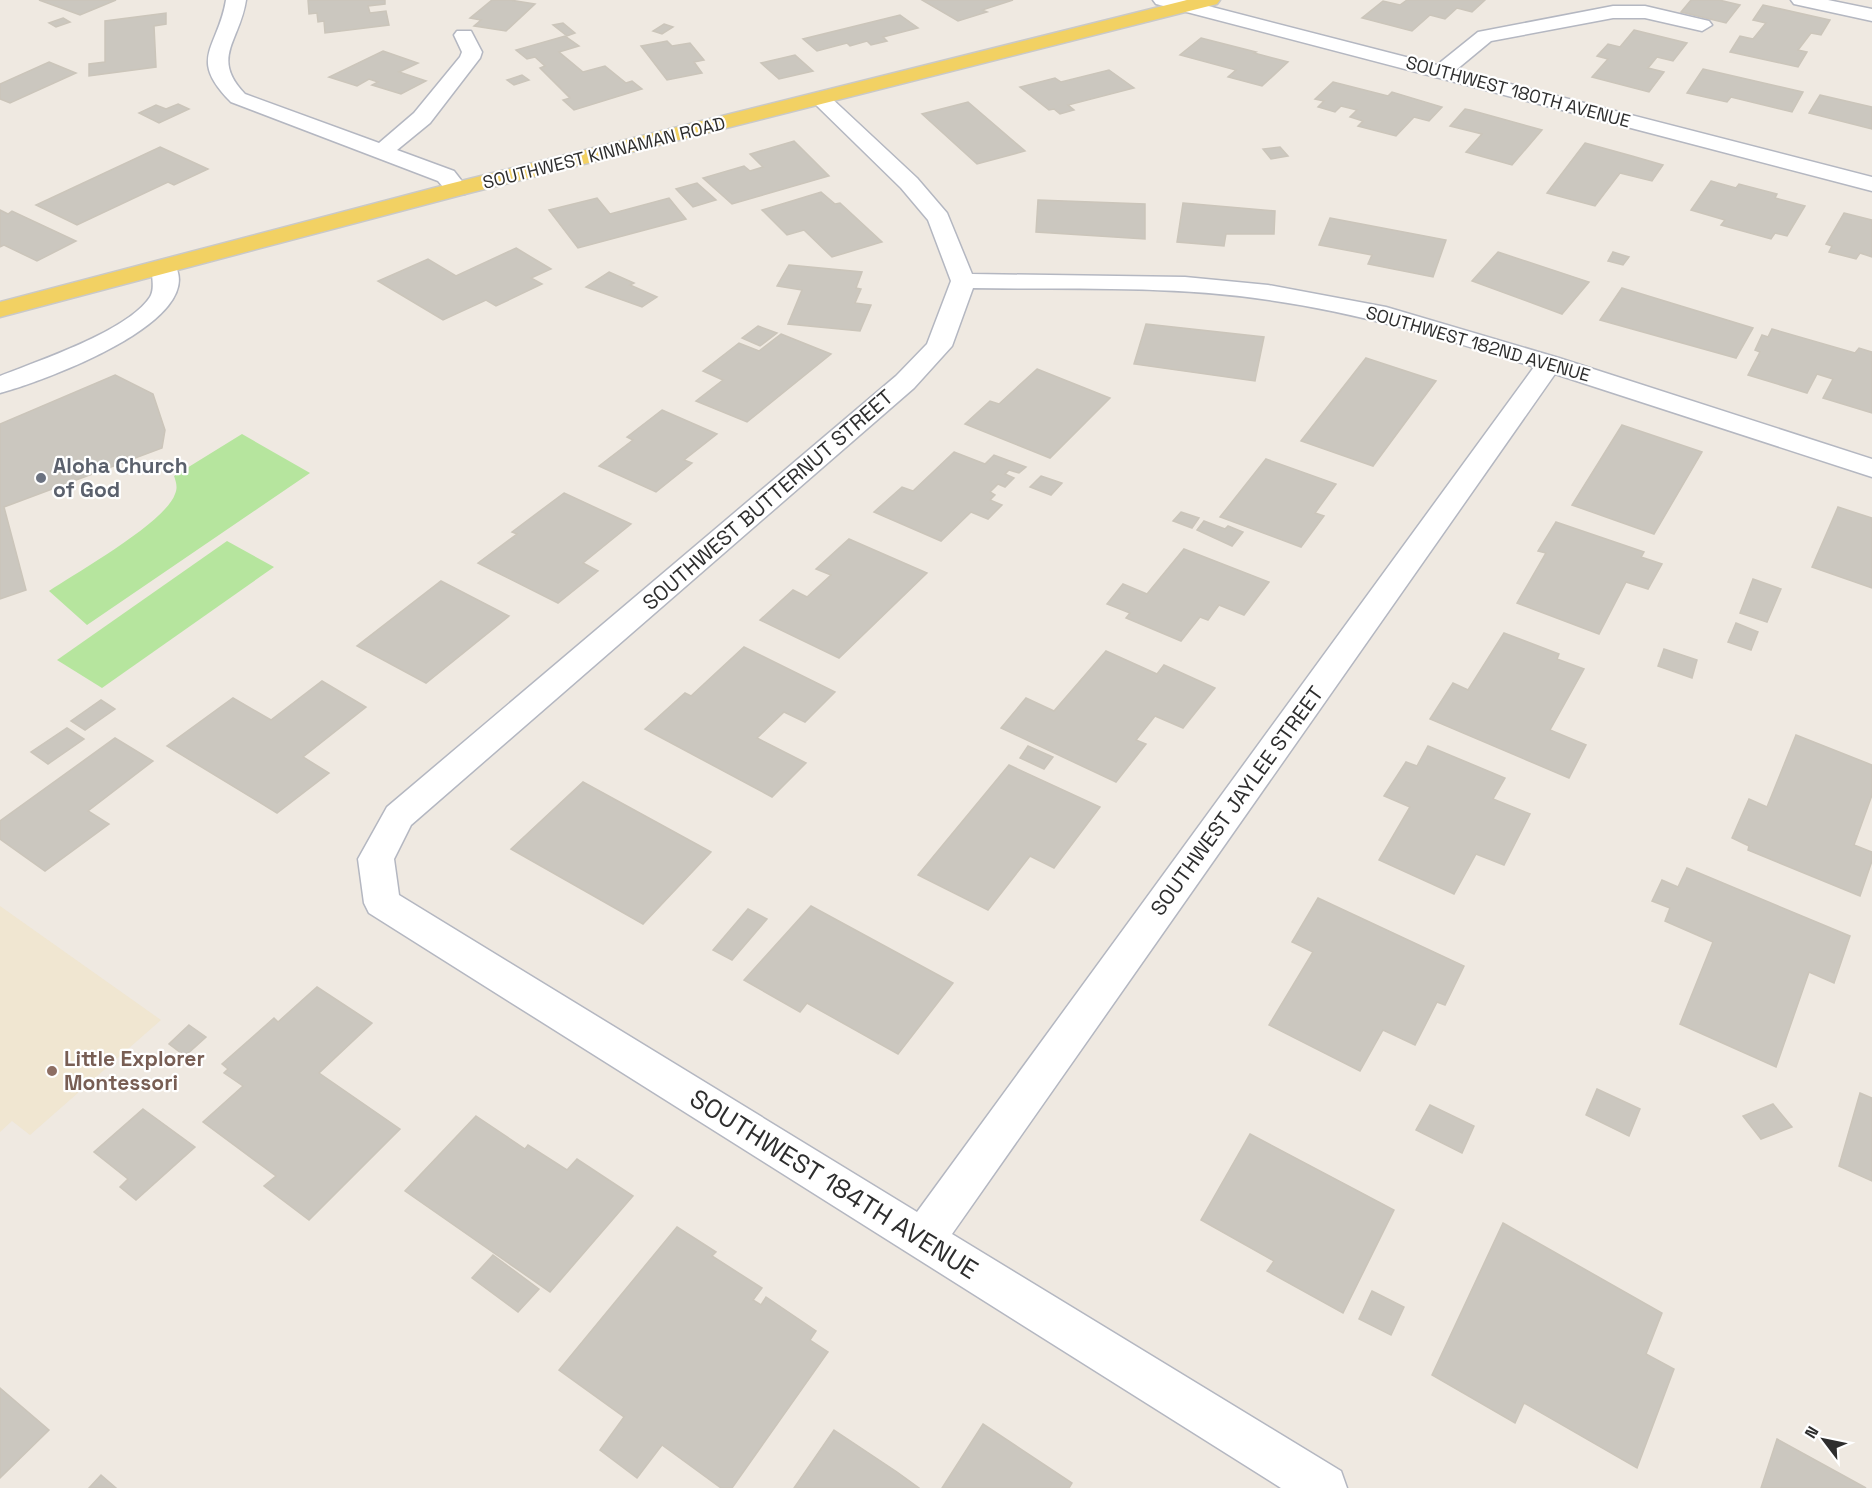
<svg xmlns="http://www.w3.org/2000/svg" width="1872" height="1488" viewBox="0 0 1872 1488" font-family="'Space Grotesk',sans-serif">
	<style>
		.education { fill: #f0e6d1 }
		.green { fill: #b6e59e }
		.building { fill: #cbc7bf; stroke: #cbc5ba; stroke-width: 1.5 }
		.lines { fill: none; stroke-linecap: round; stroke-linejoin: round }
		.minor-casing { stroke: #b4b7c1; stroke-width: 3 }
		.major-casing { stroke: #c9c9c9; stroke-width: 3 }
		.minor { fill: #fff; fill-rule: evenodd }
		.major { fill: #f2d163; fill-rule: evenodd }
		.worship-dot { fill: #6b7280; stroke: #fff; stroke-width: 2 }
		.education-dot { fill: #8d6e63; stroke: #fff; stroke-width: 2 }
		.labels { text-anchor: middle; stroke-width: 4.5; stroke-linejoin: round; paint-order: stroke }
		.far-street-label { font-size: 18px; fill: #2e2e2e; stroke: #fff }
		.worship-label { font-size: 21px; font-weight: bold; fill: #5b616d; stroke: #fff; text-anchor: start }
		.street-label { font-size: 21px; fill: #2e2e2e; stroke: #fff }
		.education-label { font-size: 21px; font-weight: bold; fill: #785e54; stroke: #fff; text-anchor: start }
		.near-street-label { font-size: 26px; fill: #2e2e2e; stroke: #fff }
	</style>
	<rect width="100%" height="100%" fill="#efe9e1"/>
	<path class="education" d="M0,906L161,1020L30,1135L12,1121L0,1132Z"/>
	<g class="green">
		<path d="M242,434L310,473L87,625L49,591C76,573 166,522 175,494C178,487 176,482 174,476Z"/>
		<path d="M227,541L274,567L102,688L57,660Z"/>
	</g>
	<g class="building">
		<path d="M39,0H116L80,15Z"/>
		<path d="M308,0H385V4L368,6L370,13L386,11L389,25L325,33L324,21L318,22L317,13L309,14Z"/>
		<path d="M492,0H510L535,4L506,31L474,26L481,20L470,18Z"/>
		<path d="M922,0H1013L982,10L987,12L958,21Z"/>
		<path d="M1407,0H1485L1472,12L1457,8L1445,19L1430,15L1412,31L1362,18L1383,1L1400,5Z"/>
		<path d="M1691,0H1719L1740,5L1726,23L1681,12Z"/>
		<path d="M1763,5L1830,20L1821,35L1811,33L1798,50L1807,52L1798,67L1730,52L1740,36L1753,39L1766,23L1753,20Z"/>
		<path d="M166,13V24L154,26L156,67L89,76V64L105,62V21Z"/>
		<path d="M900,15L918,28L883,37L887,41L871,45L867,41L850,46L847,43L817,51L803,39Z"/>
		<path d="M63,18L70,22L56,27L49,23Z"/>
		<path d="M563,23L575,33L567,36L553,25Z"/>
		<path d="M664,24L673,27L662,34L653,31Z"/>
		<path d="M1634,30L1687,43L1673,61L1657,57L1648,68L1664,72L1649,92L1592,77L1608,59L1597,56L1608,44L1620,47Z"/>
		<path d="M565,36L579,46L559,52L583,72L605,66L626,83L632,81L642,89L574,110L563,100L570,98L540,68L545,66L535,57L527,59L516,50Z"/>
		<path d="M1201,38L1256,52L1254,53L1288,62L1262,86L1228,77L1236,70L1180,55Z"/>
		<path d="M667,41L672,46L690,43L704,60L694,62L702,73L667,80L641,46Z"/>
		<path d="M383,51L418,63L399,72L426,81L401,94L372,85L378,82L369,79L357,86L329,77Z"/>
		<path d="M795,55L813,71L779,79L761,63Z"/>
		<path d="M49,62L76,73L10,103L0,99V84Z"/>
		<path d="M1703,69L1803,92L1792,112L1731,97L1727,102L1687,93Z"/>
		<path d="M1109,70L1134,88L1068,105L1074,110L1060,114L1054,109L1049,110L1020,87L1055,78L1061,82Z"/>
		<path d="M522,75L529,80L514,85L507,80Z"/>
		<path d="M1333,82L1388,96L1392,92L1442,107L1429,121L1414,117L1396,136L1358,126L1363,121L1350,117L1357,110L1341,106L1335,112L1318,107L1324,101L1315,99Z"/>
		<path d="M1820,95L1872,107V129L1809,113Z"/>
		<path d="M968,102L1025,151L977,164L922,114Z"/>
		<path d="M178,104L189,109L159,123L139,113L156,105L166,109Z"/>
		<path d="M1465,109L1470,110L1542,130L1512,165L1466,152L1482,134L1450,126Z"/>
		<path d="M794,141L829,176L732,204L703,178L744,166L750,171L763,167L750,154Z"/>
		<path d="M1585,143L1632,156L1663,165L1652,181L1620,173L1595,206L1547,193Z"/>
		<path d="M160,147L208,169L174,185L168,182L77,225L36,205Z"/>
		<path d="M1280,147L1288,156L1271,159L1263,149Z"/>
		<path d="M1711,181L1736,188L1739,184L1777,194L1775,198L1805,206L1787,236L1775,233L1771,239L1721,225L1725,220L1691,210Z"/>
		<path d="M697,183L716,200L693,207L676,189Z"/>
		<path d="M821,192L835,204L840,203L882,242L832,257L804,230L787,235L762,210Z"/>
		<path d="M597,198L610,214L669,198L686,219L578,248L549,210Z"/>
		<path d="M1038,200L1145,204V239L1036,232Z"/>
		<path d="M1183,203L1275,211L1274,234H1226L1224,246L1177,242Z"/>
		<path d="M0,210L8,214L12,211L76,241L37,261L4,245L0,247Z"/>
		<path d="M1844,213L1872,220V257L1860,253L1856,259L1829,252L1832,246L1826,244Z"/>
		<path d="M1330,218L1446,240L1433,277L1368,264L1372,255L1319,245Z"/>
		<path d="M516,248L551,269L531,278L542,284L496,306L486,300L443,320L378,281L428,259L456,276Z"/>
		<path d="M1498,252L1589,282L1562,314L1472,281Z"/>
		<path d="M1613,252L1629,257L1623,265L1608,261Z"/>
		<path d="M789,265L862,272L856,288L861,289L855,303L871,305L860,331L788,324L802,290L777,286Z"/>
		<path d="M609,272L634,283L630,285L657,297L642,307L586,287Z"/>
		<path d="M1622,288L1753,328L1736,358L1600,320Z"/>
		<path d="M1146,324L1264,337L1255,381L1134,364Z"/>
		<path d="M758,326L777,333L760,346L742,338Z"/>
		<path d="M1772,329L1855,353L1859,348L1872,352V413L1823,398L1833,379L1817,374L1807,393L1748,375L1760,352L1755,350L1762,335L1768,337Z"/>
		<path d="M781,334L831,354L747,422L696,401L723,380L703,371L739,343L759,351Z"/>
		<path d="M1366,358L1436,381L1373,466L1301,441Z"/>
		<path d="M1037,369L1110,398L1050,458L965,424L990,401L999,404Z"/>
		<path d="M115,375L153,394L165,430L162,448L4,507L26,590L0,599V424Z"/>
		<path d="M662,410L717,434L684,460L692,463L656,492L599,466L633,440L627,437Z"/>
		<path d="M1622,425L1702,452L1654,534L1572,505Z"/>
		<path d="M954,452L985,464L994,455L1026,467L1019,473L1009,470L1005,474L1014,478L1005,487L998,484L990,492L995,495L990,500L1002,505L988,519L971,512L941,541L874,512L902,487L913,491Z"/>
		<path d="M1266,459L1336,484L1315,513L1324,516L1301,547L1220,517Z"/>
		<path d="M1041,476L1062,483L1051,495L1030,487Z"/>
		<path d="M564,493L631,524L583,563L598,571L558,603L478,563L517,534L512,532Z"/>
		<path d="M1838,507L1872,518V588L1812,567Z"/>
		<path d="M1181,512L1199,518L1192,528L1173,521Z"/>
		<path d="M1204,521L1225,529L1228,526L1243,532L1232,546L1197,530Z"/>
		<path d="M1556,522L1644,552L1641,557L1662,564L1648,589L1626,582L1599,634L1517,603L1546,553L1538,551Z"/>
		<path d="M849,539L927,573L839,658L760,620L793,590L807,597L831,575L816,569Z"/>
		<path d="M1184,549L1269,582L1244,615L1219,605L1208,620L1200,617L1181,641L1126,618L1130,613L1107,604L1123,584L1147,594Z"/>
		<path d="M1753,579L1781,589L1767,622L1740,613Z"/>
		<path d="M441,581L509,616L426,683L357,646Z"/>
		<path d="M1736,623L1758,632L1751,650L1728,642Z"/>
		<path d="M1504,633L1559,654L1557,659L1584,669L1550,730L1586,745L1569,778L1430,719L1453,683L1468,690Z"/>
		<path d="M744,647L835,692L805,722L784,712L757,738L806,763L772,797L645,729L685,693L691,696Z"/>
		<path d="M1664,649L1697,660L1692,678L1658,666Z"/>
		<path d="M1106,651L1157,674L1164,665L1215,688L1183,728L1155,716L1136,740L1146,744L1116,782L1001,728L1026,698L1054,711Z"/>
		<path d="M322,681L366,707L303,757L329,773L277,813L167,746L233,698L271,720Z"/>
		<path d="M101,700L115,709L85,730L71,721Z"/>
		<path d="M67,728L84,739L48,764L31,752Z"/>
		<path d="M1796,735L1872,765V795L1854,845L1872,852V861L1860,896L1748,850L1749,846L1732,838L1749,799L1767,807Z"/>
		<path d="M115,738L153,761L88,811L109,824L45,871L0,839V821Z"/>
		<path d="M1028,746L1053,757L1044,769L1020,758Z"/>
		<path d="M1428,746L1505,778L1493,799L1530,814L1504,865L1476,854L1454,894L1379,860L1410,807L1384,796L1406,762L1417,766Z"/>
		<path d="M1009,765L1100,807L1054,868L1030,856L988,910L918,875Z"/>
		<path d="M583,782L711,852L643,924L511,849Z"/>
		<path d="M1687,868L1850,936L1834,983L1809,972L1776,1067L1680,1024L1713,942L1665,921L1670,908L1652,901L1662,880L1678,887Z"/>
		<path d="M1318,898L1464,966L1445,1005L1437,1002L1415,1045L1383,1030L1360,1071L1269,1025L1313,952L1292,942Z"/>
		<path d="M811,906L953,983L898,1054L807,1003L800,1012L744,980Z"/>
		<path d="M748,909L767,919L732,960L713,950Z"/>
		<path d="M317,987L372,1023L319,1073L400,1129L309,1220L264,1186L276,1176L203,1122L243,1086L224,1073L228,1069L222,1064L274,1018L278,1022Z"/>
		<path d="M189,1025L206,1037L185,1056L169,1044Z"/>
		<path d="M1597,1089L1640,1109L1629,1136L1586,1115Z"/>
		<path d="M1860,1093L1872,1098V1181L1839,1166Z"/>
		<path d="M1773,1104L1792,1127L1761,1139L1743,1116Z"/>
		<path d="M1430,1105L1474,1126L1462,1153L1416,1130Z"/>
		<path d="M143,1109L195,1147L136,1200L120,1187L128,1179L94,1152Z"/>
		<path d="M476,1116L525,1149L528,1145L567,1170L577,1159L633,1196L550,1292L405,1191Z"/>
		<path d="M1250,1134L1394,1210L1343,1313L1267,1271L1274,1261L1201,1220Z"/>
		<path d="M1503,1223L1662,1313L1646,1354L1674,1369L1637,1468L1524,1403L1515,1423L1432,1375Z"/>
		<path d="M677,1227L716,1252L712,1256L762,1288L753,1300L761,1305L766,1297L816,1331L810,1340L828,1352L732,1488H721L662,1445L637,1478L600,1450L624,1417L559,1370Z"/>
		<path d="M493,1255L539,1289L518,1312L472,1278Z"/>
		<path d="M1372,1291L1404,1307L1391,1335L1359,1319Z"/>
		<path d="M0,1388L49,1430L0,1478Z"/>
		<path d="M983,1424L1072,1483L1069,1488H942Z"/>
		<path d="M834,1430L897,1472L919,1488H794Z"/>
		<path d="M1777,1439L1866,1488H1761Z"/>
		<path d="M101,1475L116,1488H89Z"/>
	</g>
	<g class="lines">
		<g class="minor-casing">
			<g id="minor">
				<path d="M226,0H246C240,41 210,58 245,94L379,143L414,113L460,57L462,52L454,35L457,31H471L482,52L480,58L430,123L397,150L454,171L468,189L465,194H449L438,181L231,102C187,58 218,49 226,0Z"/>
				<path d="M1153,0H1185L1437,65L1478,32L1613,6H1645L1709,21L1712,25L1702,31L1645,18H1613L1491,41L1456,70L1872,177V191L1156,4Z"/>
				<path d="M1791,0H1828L1872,9V21L1794,4Z"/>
				<path d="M821,93L828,95L917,178L947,213L972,274L1185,277L1268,285L1386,307L1559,358L1872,459V477L1555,374L952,1234L1341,1471L1347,1488H1281L369,913L364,903L358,859L387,807L896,376L927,344L951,281L928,220L901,188L814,103L811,99L814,95ZM973,288C1071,290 1171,285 1269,300C1360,313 1447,339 1534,367L917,1212L399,895L394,859L411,825L914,388L952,346Z"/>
				<path d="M164,260L173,262C213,320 39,383 0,393V376C38,361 128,331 150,297C157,286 148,272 155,262Z"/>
			</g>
		</g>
		<g class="major-casing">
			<path id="major" d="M1187,0H1220L1217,4L465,194L0,317V302L449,184Z"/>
		</g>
		<use href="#minor" class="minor"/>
		<use href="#major" class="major"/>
	</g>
	<circle class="worship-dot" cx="41" cy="478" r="6"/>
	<circle class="education-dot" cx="52" cy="1071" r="6"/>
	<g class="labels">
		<g class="far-street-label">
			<text transform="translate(1518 92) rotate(15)" y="6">SOUTHWEST 180TH AVENUE</text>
			<text transform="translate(604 153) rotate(-14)" y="6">SOUTHWEST KINNAMAN ROAD</text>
			<text transform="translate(1478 344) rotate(16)" y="6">SOUTHWEST 182ND AVENUE</text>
		</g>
		<g class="worship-label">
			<text x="53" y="473">Aloha Church<tspan x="53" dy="24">of God</tspan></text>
		</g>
		<g class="street-label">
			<text transform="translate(768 500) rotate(-41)" y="7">SOUTHWEST BUTTERNUT STREET</text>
			<text transform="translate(1237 801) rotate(-54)" y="7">SOUTHWEST JAYLEE STREET</text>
		</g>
		<g class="education-label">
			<text x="64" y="1066">Little Explorer<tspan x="64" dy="24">Montessori</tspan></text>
		</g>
		<g class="near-street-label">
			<text transform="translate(834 1184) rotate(32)" y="9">SOUTHWEST 184TH AVENUE</text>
		</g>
	</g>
	<g transform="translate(1824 1440) rotate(302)" stroke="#ffffff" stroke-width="4.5" paint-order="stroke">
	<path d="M0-4.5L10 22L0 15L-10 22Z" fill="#2e2e2e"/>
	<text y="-9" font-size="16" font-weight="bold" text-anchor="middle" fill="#2e2e2e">N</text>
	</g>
</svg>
